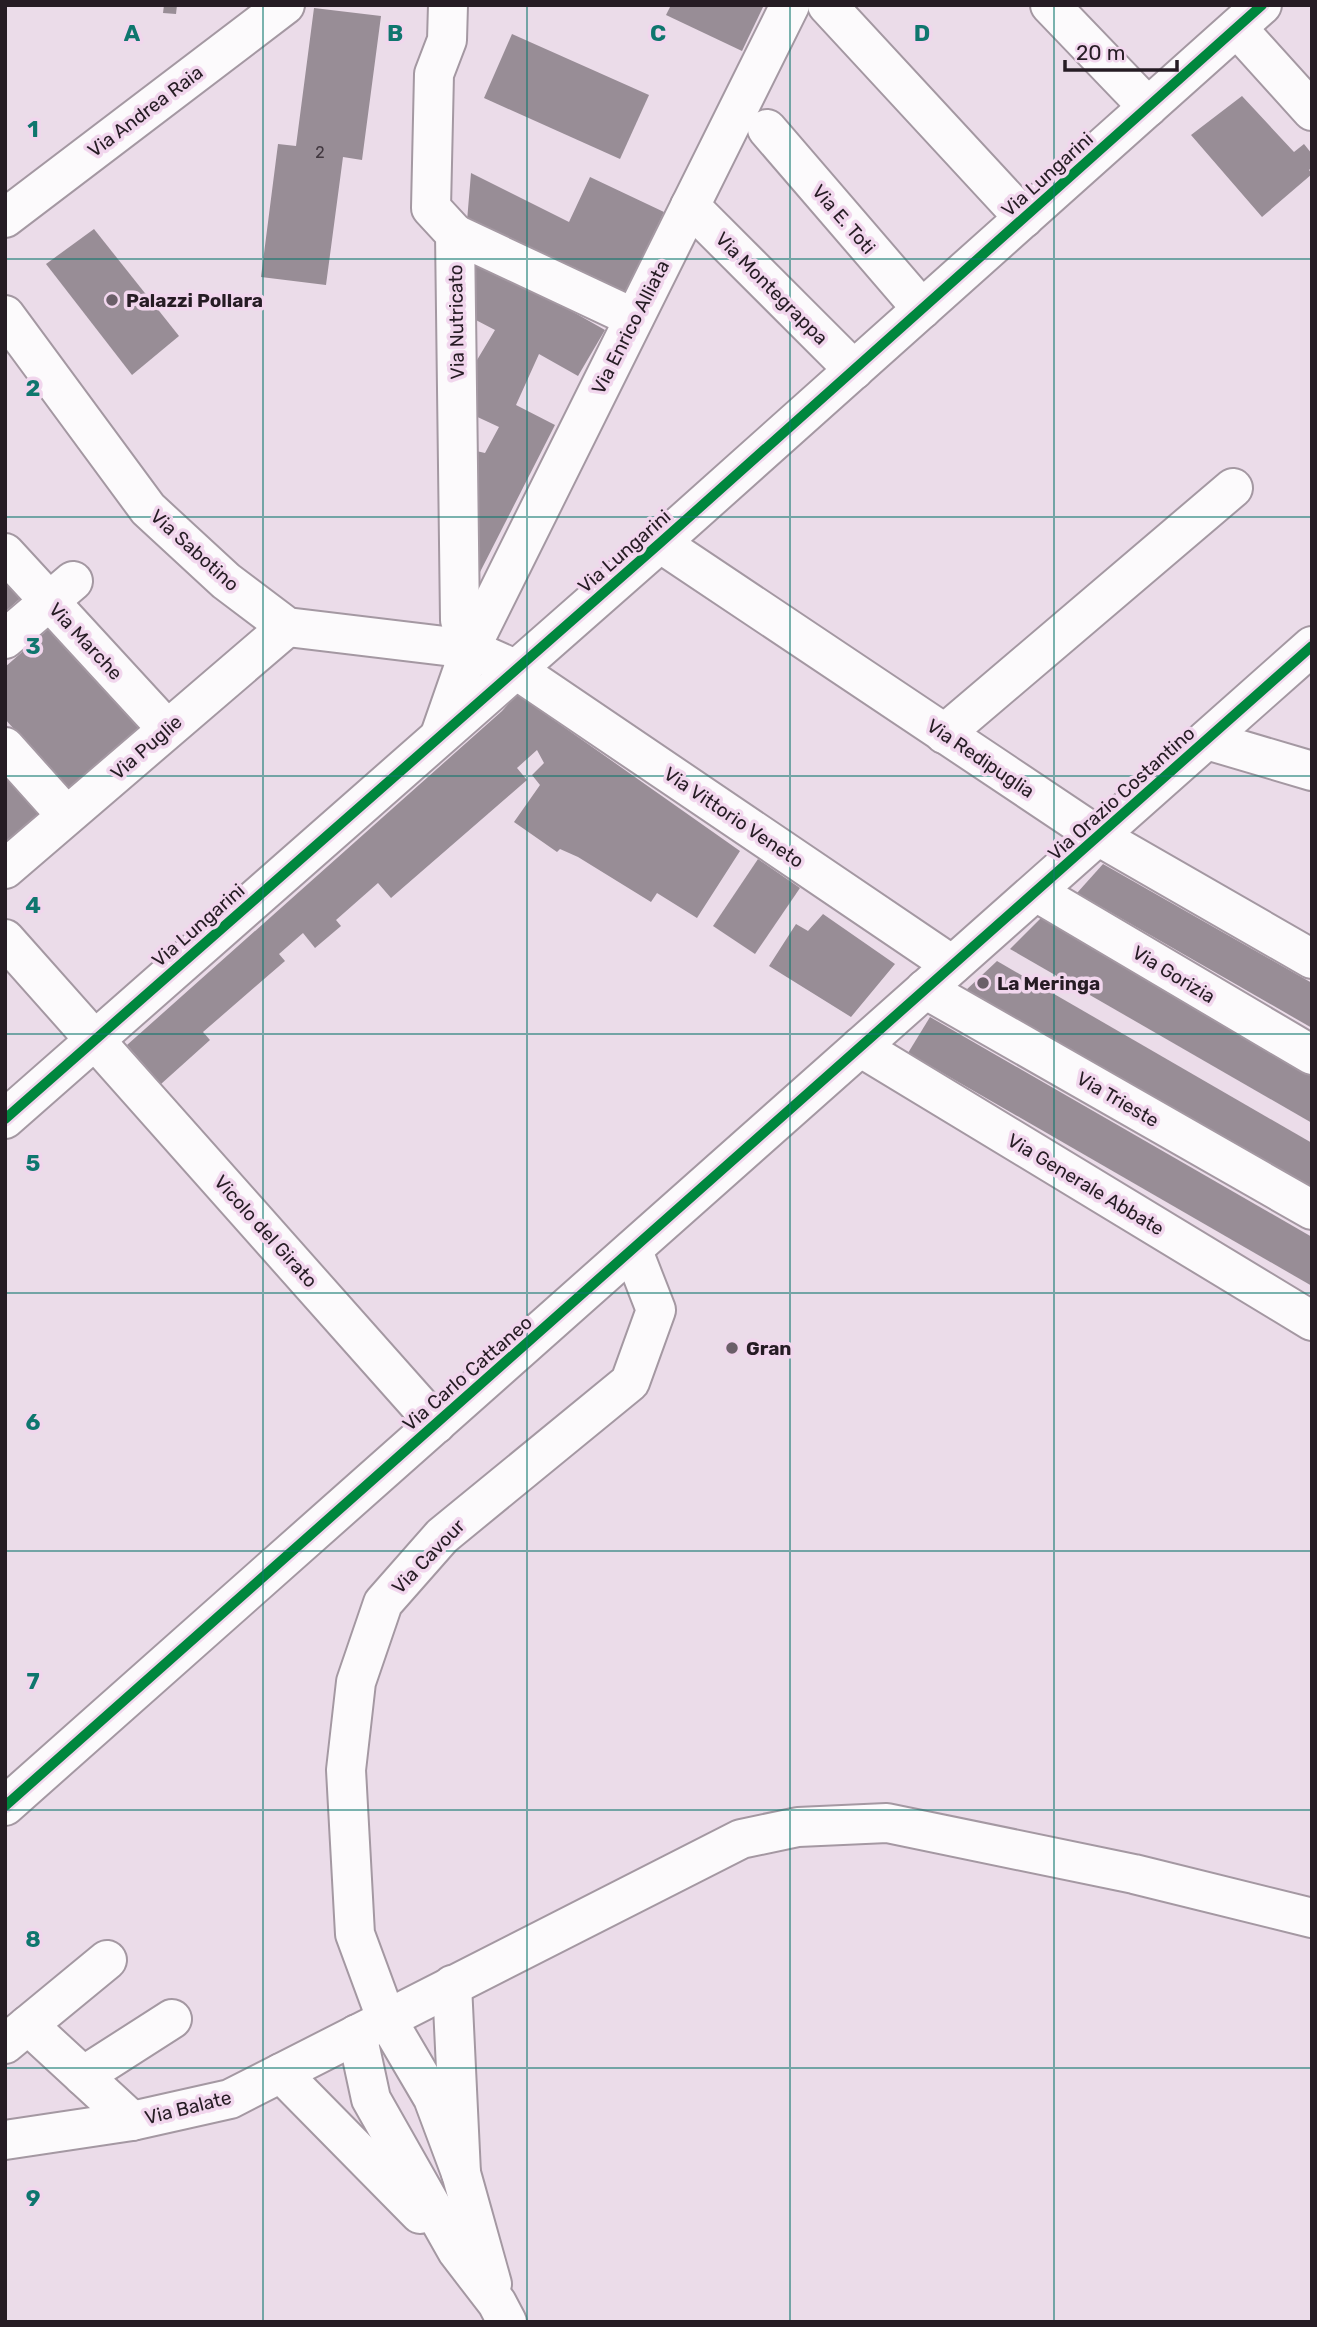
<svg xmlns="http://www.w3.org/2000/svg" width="1317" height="2327" viewBox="0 0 1317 2327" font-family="Rubik,sans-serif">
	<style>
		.building { fill: #988d96 }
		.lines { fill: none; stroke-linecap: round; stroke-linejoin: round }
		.minor-casing { stroke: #a498a2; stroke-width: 42 }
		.minor { stroke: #fcfafc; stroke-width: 38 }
		.cycleway-casing { stroke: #f1d6ed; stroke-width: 15 }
		.cycleway { stroke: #00873e; stroke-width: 10 }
		.grid { fill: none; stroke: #0f766e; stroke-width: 2; stroke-opacity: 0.55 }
		.poi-dot { fill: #6b5f69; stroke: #f1d6ed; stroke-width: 2.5 }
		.labels { text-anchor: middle; stroke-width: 7; stroke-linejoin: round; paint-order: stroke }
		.number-label { font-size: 16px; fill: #423840 }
		.street-label { font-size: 19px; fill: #261c24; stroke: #f1d6ed }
		.poi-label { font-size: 19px; font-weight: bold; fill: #261c24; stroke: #f1d6ed; text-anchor: start }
		.grid-label { font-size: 23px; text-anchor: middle; font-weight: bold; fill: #0f766e; stroke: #f1d6ed; stroke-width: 7; stroke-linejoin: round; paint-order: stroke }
	</style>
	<rect width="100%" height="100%" fill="#ebdce9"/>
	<g class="building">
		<path d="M164,5H177L176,14L163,13Z"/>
		<path d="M671,5H764L742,51L666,15Z"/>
		<path d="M314,8L381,16L362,160L343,157L326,285L261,277L278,144L296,146Z"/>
		<path d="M512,34L649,95L620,159L484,98Z"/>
		<path d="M1242,96L1294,152L1304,144L1312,154V167L1309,170L1312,174L1262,217L1191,135Z"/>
		<path d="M471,173L569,222L590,177L664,212L624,295L467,221Z"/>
		<path d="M94,229L179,336L132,375L46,264Z"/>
		<path d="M471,254L605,330L578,376L539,354L516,405L555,425L478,576L472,450L485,453L499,427L471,414V370L495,330L472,318Z"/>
		<path d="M5,574L24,595L5,612Z"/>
		<path d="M52,626L142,726L69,791L5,719V667Z"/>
		<path d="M517,694L740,851L697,918L657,893L651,902L578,857L560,849L557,852L514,822L540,785L532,775L544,763L537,750L517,768L527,780L391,898L378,883L336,920L341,926L315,948L303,933L279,954L285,961L203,1032L210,1040L161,1084L127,1045L502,711Z"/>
		<path d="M5,775L41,814L5,846Z"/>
		<path d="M758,859L800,888L755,954L713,926Z"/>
		<path d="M1103,864L1312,983V1028L1077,893Z"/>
		<path d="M823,914L895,964L851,1017L769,966L796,924L808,931Z"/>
		<path d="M1041,918L1312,1074V1123L1010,949Z"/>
		<path d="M997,961L1312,1143V1192L964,992Z"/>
		<path d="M930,1017L1312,1237V1286L908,1053Z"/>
	</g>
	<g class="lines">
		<g class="minor-casing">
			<g id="minor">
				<path d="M448,5L447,40L434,74L431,208L455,234L460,620L470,649"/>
				<path d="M827,5L1024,218"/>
				<path d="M1050,5L1148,107"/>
				<path d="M1237,28L1312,111"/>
				<path d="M767,129L922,309"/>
				<path d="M690,206L854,370"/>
				<path d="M5,218L285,5"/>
				<path d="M455,234L634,318"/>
				<path d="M5,315L148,509L226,581L287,627L470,649L515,669L952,965"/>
				<path d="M660,543L1098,836L1312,959"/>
				<path d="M5,553L167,729"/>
				<path d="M5,639L73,581"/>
				<path d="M944,734L1233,488"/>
				<path d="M440,735L470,649L790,5"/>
				<path d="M1207,740L1312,771"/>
				<path d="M5,747L66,815"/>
				<path d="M5,869L287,627"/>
				<path d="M1036,892L1312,1055"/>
				<path d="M5,939L436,1424"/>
				<path d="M925,989L1312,1210"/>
				<path d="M860,1047L1312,1321"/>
				<path d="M5,1119L660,543L1262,5"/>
				<path d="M5,1806L1312,646"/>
				<path d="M452,1985L461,2173L492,2284"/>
				<path d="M28,2025L132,2121"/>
				<path d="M357,2034L371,2099L457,2251L497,2303L507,2322"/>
				<path d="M5,2044L107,1960"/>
				<path d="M281,2073L420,2214"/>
				<path d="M83,2076L172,2019"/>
				<path d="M5,2140L132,2121L230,2099L741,1839L798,1827L887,1823L1134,1874L1312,1918"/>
				<path d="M461,2173L433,2098L386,2018L355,1934L346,1770L356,1682L383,1603L442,1536L630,1382L656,1310L633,1251"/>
			</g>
		</g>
		<use href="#minor" class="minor"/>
		<g class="cycleway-casing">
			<g id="cycleway">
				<path d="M5,1119L660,543L1262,5"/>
				<path d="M5,1806L1312,646"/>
			</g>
		</g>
		<use href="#cycleway" class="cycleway"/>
	</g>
	<path class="grid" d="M263,5V2322M527,5V2322M790,5V2322M1054,5V2322M5,259H1312M5,517H1312M5,776H1312M5,1034H1312M5,1293H1312M5,1551H1312M5,1810H1312M5,2068H1312"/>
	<g class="poi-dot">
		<circle cx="112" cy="300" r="7"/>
		<circle cx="983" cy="983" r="7"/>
		<circle cx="732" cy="1348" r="7"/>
	</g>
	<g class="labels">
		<g class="number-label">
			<text x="320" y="158">2</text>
		</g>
		<g class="street-label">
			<text transform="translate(145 111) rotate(-37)" y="7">Via Andrea Raia</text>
			<text transform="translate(1047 174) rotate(-42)" y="7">Via Lungarini</text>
			<text transform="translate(844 219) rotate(49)" y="7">Via E. Toti</text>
			<text transform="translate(772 288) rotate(45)" y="7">Via Montegrappa</text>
			<text transform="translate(456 322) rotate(-91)" y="7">Via Nutricato</text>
			<text transform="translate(630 327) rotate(-63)" y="7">Via Enrico Alliata</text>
			<text transform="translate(195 550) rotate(42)" y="7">Via Sabotino</text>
			<text transform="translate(624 551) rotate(-41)" y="7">Via Lungarini</text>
			<text transform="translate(86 641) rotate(47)" y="7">Via Marche</text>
			<text transform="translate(146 747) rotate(-41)" y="7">Via Puglie</text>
			<text transform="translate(981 758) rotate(34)" y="7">Via Redipuglia</text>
			<text transform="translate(1121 793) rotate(-42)" y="7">Via Orazio Costantino</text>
			<text transform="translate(734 817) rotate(34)" y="7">Via Vittorio Veneto</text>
			<text transform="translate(198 925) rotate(-41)" y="7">Via Lungarini</text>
			<text transform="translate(1174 974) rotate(31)" y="7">Via Gorizia</text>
			<text transform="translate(1118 1099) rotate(30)" y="7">Via Trieste</text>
			<text transform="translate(1086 1184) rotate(31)" y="7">Via Generale Abbate</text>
			<text transform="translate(266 1231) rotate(48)" y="7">Vicolo del Girato</text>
			<text transform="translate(467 1373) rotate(-41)" y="7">Via Carlo Cattaneo</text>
			<text transform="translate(428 1556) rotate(-46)" y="7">Via Cavour</text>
			<text transform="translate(188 2107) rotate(-14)" y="7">Via Balate</text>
		</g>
		<g class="poi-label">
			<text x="126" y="307">Palazzi Pollara</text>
			<text x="997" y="990">La Meringa</text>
			<text x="746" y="1355">Gran</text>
		</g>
	</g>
	<g class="grid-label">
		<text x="132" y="41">A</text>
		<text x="395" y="41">B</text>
		<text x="658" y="41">C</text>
		<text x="922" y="41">D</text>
		<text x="33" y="137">1</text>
		<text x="33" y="396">2</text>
		<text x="33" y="654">3</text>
		<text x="33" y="913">4</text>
		<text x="33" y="1171">5</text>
		<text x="33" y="1430">6</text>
		<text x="33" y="1689">7</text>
		<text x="33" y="1947">8</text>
		<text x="33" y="2206">9</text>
	</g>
	<rect width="1317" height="2327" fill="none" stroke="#261c24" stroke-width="14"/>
	<path d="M1065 60v10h112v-10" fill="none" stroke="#261c24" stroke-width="3.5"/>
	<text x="1076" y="60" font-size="21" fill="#261c24" stroke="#f1d6ed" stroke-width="5" paint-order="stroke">20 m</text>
</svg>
